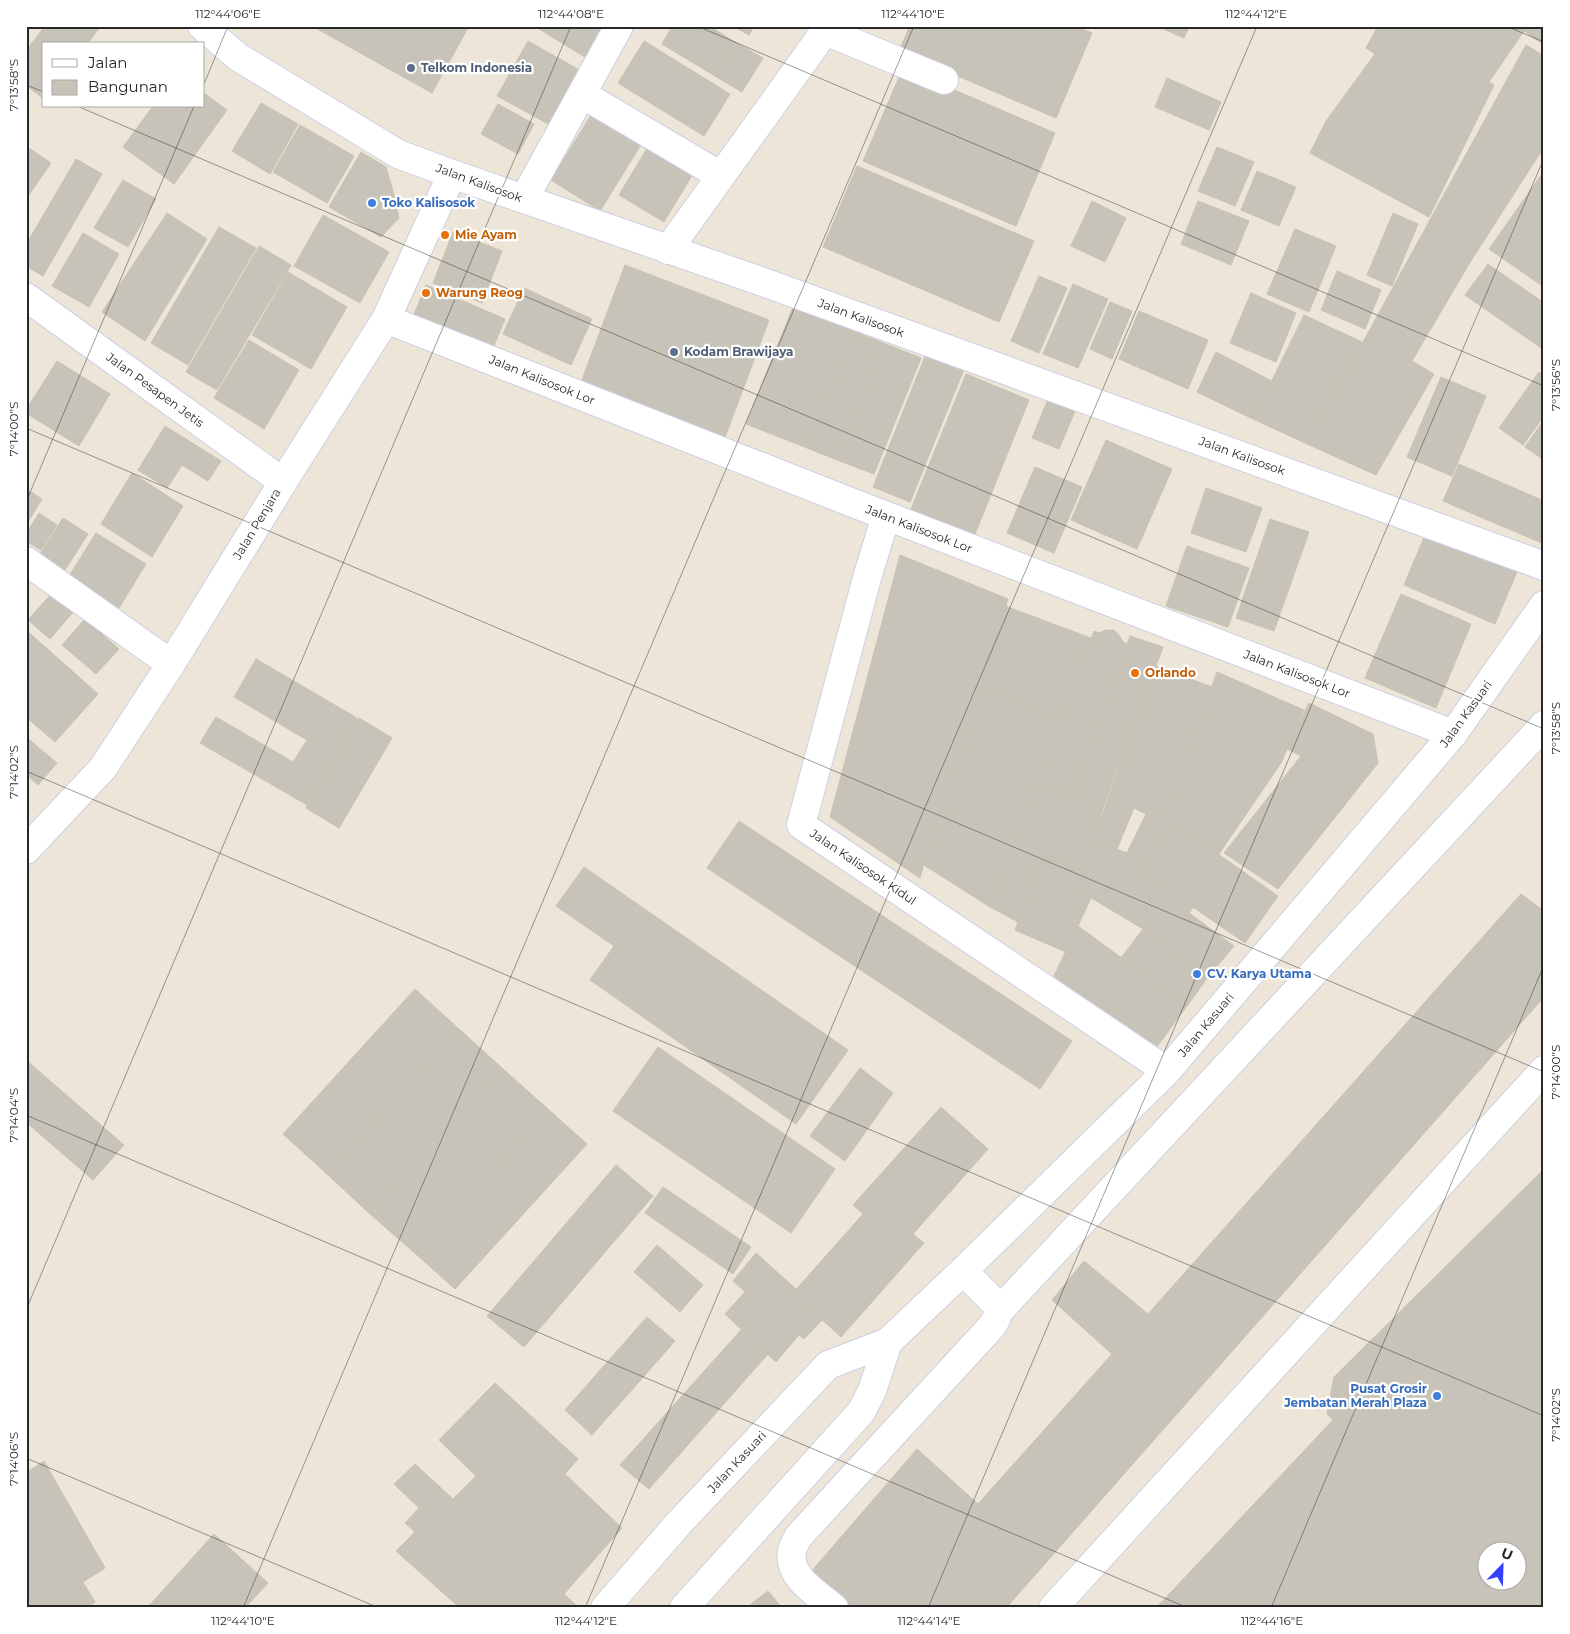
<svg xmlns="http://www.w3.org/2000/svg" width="1570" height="1634" viewBox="0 0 1570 1634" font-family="Montserrat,sans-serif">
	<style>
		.building { fill: #c7c3b8; stroke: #c8c2b2; fill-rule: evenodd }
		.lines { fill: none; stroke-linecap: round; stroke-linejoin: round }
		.minor-casing { stroke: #cdcfe3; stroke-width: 30 }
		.minor { stroke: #fff; stroke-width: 28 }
		.ticks { fill: none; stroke: #282828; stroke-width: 1; stroke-opacity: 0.45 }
		.service-dot { fill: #5c6f8a; stroke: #fff; stroke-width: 2 }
		.shop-dot { fill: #3f7fe0; stroke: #fff; stroke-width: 2 }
		.food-dot { fill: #e8710a; stroke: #fff; stroke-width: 2 }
		.labels { text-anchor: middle; stroke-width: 4.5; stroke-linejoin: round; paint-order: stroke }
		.service-label { font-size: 12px; font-weight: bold; fill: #4e5e75; stroke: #fff; text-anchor: start }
		.street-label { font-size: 12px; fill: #282828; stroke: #fff }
		.shop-label { font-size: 12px; font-weight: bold; fill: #366cbe; stroke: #fff; text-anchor: start }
		.food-label { font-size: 12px; font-weight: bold; fill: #c56008; stroke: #fff; text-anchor: start }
		.neatline { fill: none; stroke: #282828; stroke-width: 2 }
		.ticks-label { font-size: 12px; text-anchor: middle; fill: #282828 }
	</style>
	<rect width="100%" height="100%" fill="#ede6d8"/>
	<g class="building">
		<path d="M45,26H101L87,44H44V99L26,85V51Z"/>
		<path d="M312,26H469L432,93Z"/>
		<path d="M534,26H604L585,57Z"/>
		<path d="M672,26H709L735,42L715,76L662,44Z"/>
		<path d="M733,26H754L749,35Z"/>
		<path d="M910,26H1074L1092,33L1056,118L899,51Z"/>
		<path d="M1157,26H1189L1184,38Z"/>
		<path d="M1378,26H1544V45L1524,31L1489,82L1494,85L1429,217L1310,153L1326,121L1375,54L1366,48Z"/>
		<path d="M528,41L583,72L552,126L497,96Z"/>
		<path d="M644,41L730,94L704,136L618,83Z"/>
		<path d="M735,42L763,58L742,92L715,76Z"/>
		<path d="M1526,45L1544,56V147L1469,264L1412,361L1434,374L1376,475L1307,444Z"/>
		<path d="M903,68L1055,133L1016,226L863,161Z"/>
		<path d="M1167,78L1221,102L1209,130L1155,107Z"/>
		<path d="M204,93L227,110L174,184L123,147L153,106H204Z"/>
		<path d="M261,103L298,124L270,174L232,151Z"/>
		<path d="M498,104L534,124L518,154L481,134Z"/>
		<path d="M596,107L645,138L600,211L551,180Z"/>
		<path d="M300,125L354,156L327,203L273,172Z"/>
		<path d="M649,145L694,172L664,222L619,195Z"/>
		<path d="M26,146L51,163L26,199Z"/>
		<path d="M1217,147L1254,162L1235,206L1198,191Z"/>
		<path d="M361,152L386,167L393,191L399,218L381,237L329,207Z"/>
		<path d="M76,159L102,174L43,276L26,266V245Z"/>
		<path d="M857,166L1034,241L999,322L823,247Z"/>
		<path d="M1257,171L1296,187L1279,226L1241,210Z"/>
		<path d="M1544,171V287L1489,249Z"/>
		<path d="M123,180L156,199L128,247L94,228Z"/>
		<path d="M1092,201L1126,218L1105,262L1071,246Z"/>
		<path d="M1198,201L1249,221L1231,265L1181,244Z"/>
		<path d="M167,213L207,239L145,341L102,312Z"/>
		<path d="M1393,213L1418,224L1392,286L1367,275Z"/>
		<path d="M323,215L389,252L360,303L294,266Z"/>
		<path d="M219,227L256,248L188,365L151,343Z"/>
		<path d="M1295,229L1336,246L1309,312L1267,294Z"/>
		<path d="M453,232L502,251L482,303L433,283Z"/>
		<path d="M83,233L119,254L89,307L52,286Z"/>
		<path d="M259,246L291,265L217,390L186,372Z"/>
		<path d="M1488,264L1544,303V350L1465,295Z"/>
		<path d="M625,265L769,320L724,440L580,385Z"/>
		<path d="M1337,271L1381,290L1365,329L1321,310Z"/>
		<path d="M288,272L347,307L311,369L252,335Z"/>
		<path d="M1039,276L1067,288L1039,353L1011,341Z"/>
		<path d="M1073,284L1108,299L1078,368L1043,354Z"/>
		<path d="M426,285L505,319L490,355L411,322Z"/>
		<path d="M524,288L592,319L571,365L503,334Z"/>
		<path d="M1251,293L1296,313L1276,362L1230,343Z"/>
		<path d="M1110,302L1132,311L1112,359L1090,349Z"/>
		<path d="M793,307L853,331L807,448L746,424Z"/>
		<path d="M1139,311L1208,340L1188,389L1119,359Z"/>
		<path d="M1304,315L1362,342L1307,444L1253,419Z"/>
		<path d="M853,331L883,343L837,460L807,448Z"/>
		<path d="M249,340L299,370L264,429L214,398Z"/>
		<path d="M883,343L921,358L874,474L837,460Z"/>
		<path d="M1216,352L1272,381L1253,419L1197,392Z"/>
		<path d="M926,354L964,369L910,502L873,487Z"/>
		<path d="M57,361L110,394L79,446L26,413V410Z"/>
		<path d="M1539,372L1544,376V416L1523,445L1499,428Z"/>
		<path d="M966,374L1029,400L973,539L909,514Z"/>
		<path d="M1441,377L1486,396L1452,476L1407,457Z"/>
		<path d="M1051,392L1078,404L1059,449L1032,438Z"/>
		<path d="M1544,420V460L1525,447Z"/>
		<path d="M165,426L221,461L208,481L182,465L167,488L138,470Z"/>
		<path d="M1106,440L1172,469L1137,549L1071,520Z"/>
		<path d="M1459,464L1544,501V544L1443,501Z"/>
		<path d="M1035,467L1082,487L1054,553L1007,533Z"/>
		<path d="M132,473L183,506L152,557L101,524Z"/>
		<path d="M1206,488L1262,508L1246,552L1191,533Z"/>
		<path d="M26,489L42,499L26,525Z"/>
		<path d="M39,513L57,525L41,550L26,541V534Z"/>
		<path d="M63,518L88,534L65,570L40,554Z"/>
		<path d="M1270,519L1309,532L1274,631L1236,618Z"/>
		<path d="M1428,528L1519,567L1495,624L1404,585Z"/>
		<path d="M96,533L146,564L119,608L69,576Z"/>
		<path d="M1187,546L1249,568L1228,627L1166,606Z"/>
		<path d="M900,555L1008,599L936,847L929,845L920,878L830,817Z"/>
		<path d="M53,592L74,611L50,639L28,620Z"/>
		<path d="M1401,594L1471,624L1436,708L1365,678Z"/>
		<path d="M1005,606L1091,638L1062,720L982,688Z"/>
		<path d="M85,619L119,649L96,674L62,645Z"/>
		<path d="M26,630L98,694L55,742L26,717Z"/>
		<path d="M1106,630H1114L1119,635L1123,642L1127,644L1089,754L1073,796L1038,782L1094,631L1099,633Z"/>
		<path d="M1130,636L1163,647L1103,808L1073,796L1089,754Z"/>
		<path d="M256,659L357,718V720L307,805L200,743L216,717L293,762L307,740L234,697Z"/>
		<path d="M1156,666L1212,687L1164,818L1171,821L1148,861L1127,853L1146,814L1134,808L1117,849L1093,840Z"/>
		<path d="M1217,672L1304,710L1281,763L1219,854L1164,818Z"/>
		<path d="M982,688L1062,720L990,907L924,865L929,845L936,847Z"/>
		<path d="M1309,703L1373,734L1378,763L1278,889L1224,853L1301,756L1287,749Z"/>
		<path d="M359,718L392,738L339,828L306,808Z"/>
		<path d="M26,737L57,763L38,785L26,774Z"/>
		<path d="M1038,782L1103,808L1084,870L1042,857L1018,922L990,907Z"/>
		<path d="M739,821L1072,1041L1040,1089L707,868Z"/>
		<path d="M1171,821L1278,896L1245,943L1142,872Z"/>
		<path d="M1093,840L1148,861L1142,872L1194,907L1189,913L1234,946L1208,977L1143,929L1078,890Z"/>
		<path d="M1042,857L1084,870L1078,890L1091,898L1066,952L1015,930Z"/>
		<path d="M584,867L848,1050L796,1124L590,980L614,946L556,906Z"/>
		<path d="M1521,894L1544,911V997L1006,1608H850L810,1573L917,1449L978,1504L1112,1354L1052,1300L1084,1261L1148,1314Z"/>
		<path d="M1078,926L1187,1006L1156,1048L1144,1038L1140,1041L1054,976Z"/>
		<path d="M1143,929L1208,977L1187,1006L1121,958Z"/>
		<path d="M415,989L459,1029L327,1174L283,1134Z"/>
		<path d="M459,1029L502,1068L370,1214L327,1174Z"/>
		<path d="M658,1047L835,1169L791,1233L613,1111Z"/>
		<path d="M26,1060L124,1145L93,1180L26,1122Z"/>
		<path d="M502,1068L549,1110L417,1255L370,1214Z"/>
		<path d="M860,1068L893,1093L845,1161L810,1136Z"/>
		<path d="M941,1107L988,1149L913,1234L924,1243L841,1337L793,1293L863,1214L853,1205Z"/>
		<path d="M549,1110L587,1144L455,1289L417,1255Z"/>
		<path d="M616,1165L653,1196L524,1347L487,1316Z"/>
		<path d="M1544,1169V1608H1156L1333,1420L1327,1414L1334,1377ZM1488,1552H1518V1582H1488Z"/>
		<path d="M663,1187L751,1247L733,1274L645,1213Z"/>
		<path d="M657,1245L703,1285L680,1312L634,1272Z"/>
		<path d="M756,1253L796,1289L793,1293L822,1320L804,1339L799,1335L776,1362L725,1314L745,1292L733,1281Z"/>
		<path d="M647,1317L675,1341L592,1435L565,1410Z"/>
		<path d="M741,1330L768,1354L649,1489L620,1465Z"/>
		<path d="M495,1383L578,1459L565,1474L622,1528L564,1594L579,1608H460L396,1551L415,1532L405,1523L419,1508L394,1484L415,1464L453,1499L476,1476L439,1440Z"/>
		<path d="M44,1461L105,1568L83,1582L95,1602L88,1608H26V1473Z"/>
		<path d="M214,1534L268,1583L245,1608H147Z"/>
		<path d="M768,1591L782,1608H746Z"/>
	</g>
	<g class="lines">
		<g class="minor-casing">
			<g id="minor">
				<path d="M202,26L238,57L398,154L452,174L763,282L1544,566"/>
				<path d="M825,31L944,80"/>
				<path d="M582,94L721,176"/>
				<path d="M524,199L619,26"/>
				<path d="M668,250L825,31L831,26"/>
				<path d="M26,297L283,482"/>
				<path d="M386,319L853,503L1453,734"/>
				<path d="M886,516L867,578L801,825L1167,1071"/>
				<path d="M26,561L171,664"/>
				<path d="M26,850L103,768L171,664L283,482L386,319L452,174"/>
				<path d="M999,1311L1544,725"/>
				<path d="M605,1608L679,1523L828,1365L888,1342L963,1271L1167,1071L1453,734L1544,605"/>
				<path d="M684,1608L861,1412L872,1391L888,1342"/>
				<path d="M834,1608C817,1593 787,1577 792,1551C793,1546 796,1541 798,1537L992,1326C997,1318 1000,1314 996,1304L963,1271"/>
				<path d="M1053,1608L1544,1070"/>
			</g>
		</g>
		<use href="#minor" class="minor"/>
	</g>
	<path class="ticks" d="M697,26L1544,386M1506,26L1544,42M204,84L228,26M26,85L44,92M77,106L1544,729M26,428L1544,1072M26,502L194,106M26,771L1544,1416M26,1115L1188,1608M26,1310L571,26M26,1458L379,1608M243,1608L914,26M585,1608L1257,26M928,1608L1544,158M1271,1608L1544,965"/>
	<g class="service-dot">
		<circle cx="411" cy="68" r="5"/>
		<circle cx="674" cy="352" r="5"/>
	</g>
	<g class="shop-dot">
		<circle cx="372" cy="203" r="5"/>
		<circle cx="1197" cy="974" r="5"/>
		<circle cx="1437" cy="1396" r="5"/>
	</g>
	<g class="food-dot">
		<circle cx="445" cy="235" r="5"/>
		<circle cx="426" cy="293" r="5"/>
		<circle cx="1135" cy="673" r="5"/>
	</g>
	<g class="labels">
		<g class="service-label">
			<text x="421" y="72">Telkom Indonesia</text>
			<text x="684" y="356">Kodam Brawijaya</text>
		</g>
		<g class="street-label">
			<text transform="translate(479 183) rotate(20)" y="4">Jalan Kalisosok</text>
			<text transform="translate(861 318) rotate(20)" y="4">Jalan Kalisosok</text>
			<text transform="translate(542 380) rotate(22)" y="4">Jalan Kalisosok Lor</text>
			<text transform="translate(155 390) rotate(36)" y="4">Jalan Pesapen Jetis</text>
			<text transform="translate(1242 456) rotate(20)" y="4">Jalan Kalisosok</text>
			<text transform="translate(257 524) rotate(-59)" y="4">Jalan Penjara</text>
			<text transform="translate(919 529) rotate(21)" y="4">Jalan Kalisosok Lor</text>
			<text transform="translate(1297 674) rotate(21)" y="4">Jalan Kalisosok Lor</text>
			<text transform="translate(1466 714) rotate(-54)" y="4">Jalan Kasuari</text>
			<text transform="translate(863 867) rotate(34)" y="4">Jalan Kalisosok Kidul</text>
			<text transform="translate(1206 1025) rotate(-50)" y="4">Jalan Kasuari</text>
			<text transform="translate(737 1462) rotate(-47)" y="4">Jalan Kasuari</text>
		</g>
		<g class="shop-label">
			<text x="382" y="207">Toko Kalisosok</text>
			<text x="1207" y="978">CV. Karya Utama</text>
			<text x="1427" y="1393" text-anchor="end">Pusat Grosir<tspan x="1427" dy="14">Jembatan Merah Plaza</tspan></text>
		</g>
		<g class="food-label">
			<text x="455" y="239">Mie Ayam</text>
			<text x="436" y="297">Warung Reog</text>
			<text x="1145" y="677">Orlando</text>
		</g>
	</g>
	<rect width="1570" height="1634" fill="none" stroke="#ffffff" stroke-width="55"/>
	<rect x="42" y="42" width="162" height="65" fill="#ffffff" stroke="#a9a9a9"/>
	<rect x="52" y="59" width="25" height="8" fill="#ffffff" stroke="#a9a9a9"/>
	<text x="88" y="68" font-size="15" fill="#282828">Jalan</text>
	<rect x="52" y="80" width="25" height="15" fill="#c7c3b8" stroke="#a9a9a9"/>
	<text x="88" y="92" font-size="15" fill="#282828">Bangunan</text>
	<g transform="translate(1502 1566) rotate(23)"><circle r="24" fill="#ffffff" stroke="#a9a9a9"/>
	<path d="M0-4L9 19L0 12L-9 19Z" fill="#3241ff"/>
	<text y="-8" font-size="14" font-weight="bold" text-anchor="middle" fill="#282828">U</text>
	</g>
	<rect x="28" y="28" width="1514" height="1578" class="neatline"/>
	<g class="ticks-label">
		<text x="228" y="18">112°44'06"E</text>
		<text x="571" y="18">112°44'08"E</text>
		<text x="913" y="18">112°44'10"E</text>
		<text x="1256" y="18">112°44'12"E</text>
		<text transform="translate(14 85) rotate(-90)" y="4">7°13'58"S</text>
		<text transform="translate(1556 385) rotate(-90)" y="4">7°13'56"S</text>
		<text transform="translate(14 429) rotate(-90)" y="4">7°14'00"S</text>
		<text transform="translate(1556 728) rotate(-90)" y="4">7°13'58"S</text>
		<text transform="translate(14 772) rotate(-90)" y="4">7°14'02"S</text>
		<text transform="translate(1556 1072) rotate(-90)" y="4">7°14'00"S</text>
		<text transform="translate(14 1115) rotate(-90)" y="4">7°14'04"S</text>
		<text transform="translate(1556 1415) rotate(-90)" y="4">7°14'02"S</text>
		<text transform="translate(14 1459) rotate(-90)" y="4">7°14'06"S</text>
		<text x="243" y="1625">112°44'10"E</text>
		<text x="586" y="1625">112°44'12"E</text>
		<text x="929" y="1625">112°44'14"E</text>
		<text x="1272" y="1625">112°44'16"E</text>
	</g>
</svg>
